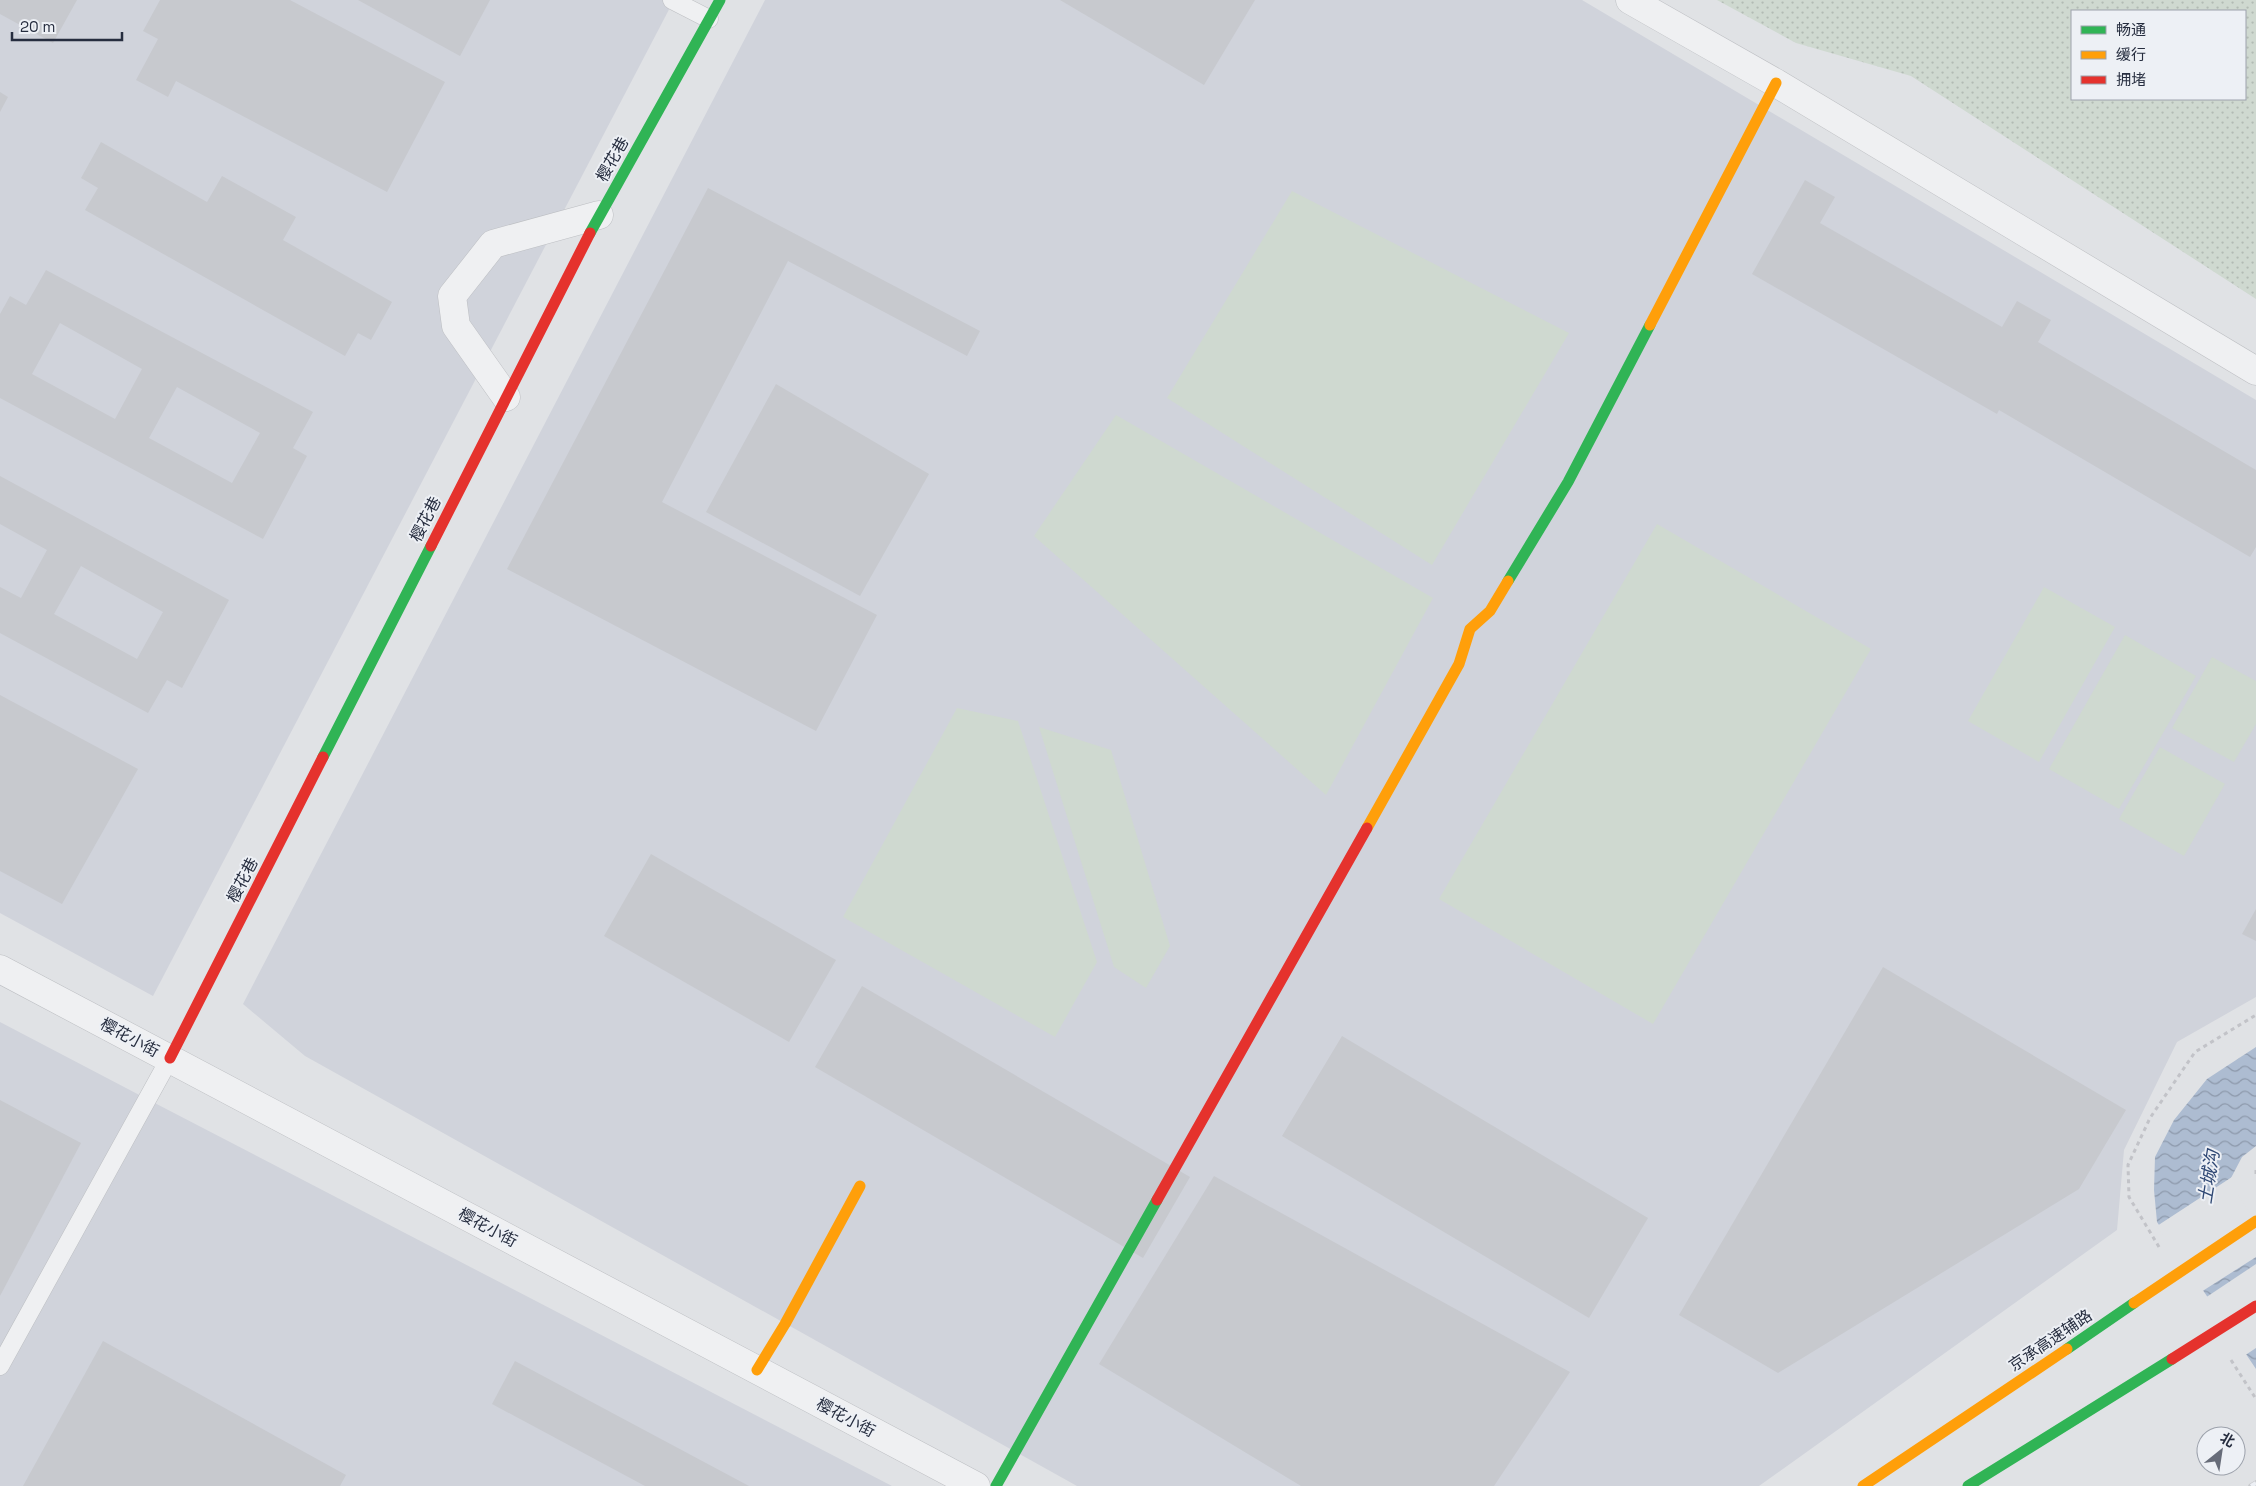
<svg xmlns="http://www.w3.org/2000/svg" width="2256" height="1486" viewBox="0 0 2256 1486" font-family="'Space Grotesk','Noto Sans SC',sans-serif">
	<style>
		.built { fill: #d0d3db }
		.grass { fill: #cfd9d0 }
		.park { fill: url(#park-dots); fill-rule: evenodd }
		.water { fill: url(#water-waves) }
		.pier { fill: #e0e2e5 }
		.building { fill: #c7c9ce; fill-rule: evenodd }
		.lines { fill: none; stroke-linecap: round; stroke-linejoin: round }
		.lane-casing { stroke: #bdbfc3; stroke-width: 19 }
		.street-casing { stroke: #bdbfc3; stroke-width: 29 }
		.path { stroke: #c2c3c8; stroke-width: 3; stroke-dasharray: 4 4; stroke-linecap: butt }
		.lane { stroke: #eff0f2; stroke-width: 18 }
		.street { stroke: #eff0f2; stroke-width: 28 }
		.fast { stroke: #30b455; stroke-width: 11 }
		.slow { stroke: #ff9f0a; stroke-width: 11 }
		.jam { stroke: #e5322d; stroke-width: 11 }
		.rail-casing { stroke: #c8cacd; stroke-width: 5.5 }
		.rail { stroke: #edf0f5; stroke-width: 4; stroke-dasharray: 11; stroke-linecap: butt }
		.slow-bridge { stroke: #ff9f0a; stroke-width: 11 }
		.jam-bridge { stroke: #e5322d; stroke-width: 11 }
		.labels { text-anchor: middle; stroke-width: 4; stroke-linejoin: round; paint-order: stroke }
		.street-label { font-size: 16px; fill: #262d3f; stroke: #edf0f5 }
		.water-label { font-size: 18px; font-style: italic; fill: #2f4874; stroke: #edf0f5 }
	</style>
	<defs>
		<pattern id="park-dots" width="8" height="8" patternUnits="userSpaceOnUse" patternTransform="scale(1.25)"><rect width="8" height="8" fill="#cfd9d0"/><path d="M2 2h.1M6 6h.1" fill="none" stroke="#b2bbb4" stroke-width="1.8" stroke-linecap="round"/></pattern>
		<pattern id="water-waves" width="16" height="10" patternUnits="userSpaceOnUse" patternTransform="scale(1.25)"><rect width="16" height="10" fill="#adbcd1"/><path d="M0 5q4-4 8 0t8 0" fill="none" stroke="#8d99ab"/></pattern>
	</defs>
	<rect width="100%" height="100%" fill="#e0e2e5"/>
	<g class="built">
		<path d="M0,0H674L153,996L0,913Z"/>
		<path d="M765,0H1582L2256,400V997L2177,1042L2124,1150L2117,1230L1759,1486H1077L305,1056L243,1004Z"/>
		<path d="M0,1022L147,1099L892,1486H0Z"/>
	</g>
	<g class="grass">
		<path d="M1292,191L1569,333L1432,565L1167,398Z"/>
		<path d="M1116,415L1433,598L1326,795L1034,536Z"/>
		<path d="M1657,524L1871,649L1653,1024L1439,899Z"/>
		<path d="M2044,587L2115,627L2039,762L1968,721Z"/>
		<path d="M2125,635L2196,676L2119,809L2049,769Z"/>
		<path d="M2212,657L2256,681V724L2234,762L2172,728Z"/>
		<path d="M957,708L1018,721L1097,962L1055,1037L843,917Z"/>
		<path d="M1039,727L1111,750L1170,946L1146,988L1114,967Z"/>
		<path d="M2160,747L2225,784L2184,856L2119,819Z"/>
	</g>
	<path class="park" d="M1717,0H2256V299L1911,76L1796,43ZM2072,11H2245V99H2072Z"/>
	<path class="water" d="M2256,1047V1146L2242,1157L2231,1178L2236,1196L2256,1226V1369L2157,1222L2154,1190L2155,1157L2174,1120L2207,1079Z"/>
	<g class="pier">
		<path d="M2235,1175L2238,1195L2256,1222V1257L2201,1292L2157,1226Z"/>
		<path d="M2256,1264V1348L2244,1356L2205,1298Z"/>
	</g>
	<g class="building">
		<path d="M0,0H77L53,43L0,14Z"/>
		<path d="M160,0H290L445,82L387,192L176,81L168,97L136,80L158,39L143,31Z"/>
		<path d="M358,0H490L460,56Z"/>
		<path d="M1060,0H1255L1204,85Z"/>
		<path d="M0,92L8,97L0,112Z"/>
		<path d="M101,142L207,202L222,176L296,217L283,240L392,302L371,340L358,333L345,356L85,210L98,188L81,178Z"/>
		<path d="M1805,180L1835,197L1820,223L2002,327L2017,301L2051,320L2038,342L2256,470V547L2250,557L1999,410L1997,414L1752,274Z"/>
		<path d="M708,188L980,331L967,356L788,261L662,502L877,615L816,731L507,569Z"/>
		<path d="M46,270L313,412L293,448L307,456L263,539L0,398V314L10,296L26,305ZM60,323L142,369L115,419L32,374ZM177,387L260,433L232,483L149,438Z"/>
		<path d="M776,384L929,474L860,596L706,512Z"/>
		<path d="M0,476L229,600L182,688L167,680L148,713L0,633V587L21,598L47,550L0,524ZM81,566L163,612L137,659L54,614Z"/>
		<path d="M0,695L138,769L62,904L0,871Z"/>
		<path d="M651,854L836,960L789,1042L604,936Z"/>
		<path d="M2256,909V941L2242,934Z"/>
		<path d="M1883,967L2126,1110L2079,1189L1778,1373L1679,1315Z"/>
		<path d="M862,986L1190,1177L1143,1258L815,1067Z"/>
		<path d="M1342,1036L1648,1218L1589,1318L1282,1136Z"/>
		<path d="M0,1100L81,1143L0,1296Z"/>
		<path d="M1214,1176L1570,1372L1494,1486H1301L1099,1364Z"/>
		<path d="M103,1341L346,1475L340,1486H23Z"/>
		<path d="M515,1361L749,1486H645L492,1404Z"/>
	</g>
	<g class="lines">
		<g class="lane-casing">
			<g id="lane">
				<path d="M672,0L709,19"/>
				<path d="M0,1366L170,1058"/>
			</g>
		</g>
		<g class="street-casing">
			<g id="street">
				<path d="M1630,0L1776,83L2256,371"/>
				<path d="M506,397L456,326L452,296L493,244L599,215"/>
				<path d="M0,969L976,1486"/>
			</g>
		</g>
		<g class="path">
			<path d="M2256,1170V1175"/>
			<path d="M2159,1247L2129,1197L2128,1165L2150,1118L2195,1052L2256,1015"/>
			<path d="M2231,1360L2256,1399"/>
		</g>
		<use href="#lane" class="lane"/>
		<use href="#street" class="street"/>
		<g class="fast">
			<path d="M590,233L720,0"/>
			<path d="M1508,581L1568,482L1650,325"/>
			<path d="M323,757L431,546"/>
			<path d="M2067,1349L2134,1303"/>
			<path d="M996,1486L1157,1200"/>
			<path d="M1968,1486L2172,1359"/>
		</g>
		<g class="slow">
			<path d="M1650,325L1776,83"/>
			<path d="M1367,828L1459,664L1470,629L1490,611L1508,581"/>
			<path d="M757,1370L785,1324L860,1186"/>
			<path d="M1863,1486L2067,1349"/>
		</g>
		<g class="jam">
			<path d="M431,546L590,233"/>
			<path d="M170,1058L323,757"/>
			<path d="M1157,1200L1367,828"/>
		</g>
		<g class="rail-casing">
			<path id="rail" d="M2251,1486L2256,1483"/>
		</g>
		<use href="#rail" class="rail"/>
		<path class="slow-bridge" d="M2134,1303L2256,1221"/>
		<path class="jam-bridge" d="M2172,1359L2256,1306"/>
	</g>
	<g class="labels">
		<g class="street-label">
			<text transform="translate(612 159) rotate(-61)" y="6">樱花巷</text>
			<text transform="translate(425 519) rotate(-63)" y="6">樱花巷</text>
			<text transform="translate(242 880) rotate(-63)" y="6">樱花巷</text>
			<text transform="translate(130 1037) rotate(28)" y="6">樱花小街</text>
			<text transform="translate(488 1227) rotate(28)" y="6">樱花小街</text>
			<text transform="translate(2050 1340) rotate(-34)" y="6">京承高速辅路</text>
			<text transform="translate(846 1417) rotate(28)" y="6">樱花小街</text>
		</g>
		<g class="water-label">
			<text transform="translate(2209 1177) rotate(-81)" y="6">土城沟</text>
		</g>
	</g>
	<rect x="2071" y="10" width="175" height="90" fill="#edf0f5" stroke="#9da2ac"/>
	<rect x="2081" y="26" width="25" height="8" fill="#30b455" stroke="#9da2ac"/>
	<text x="2116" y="35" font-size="15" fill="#262d3f">畅通</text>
	<rect x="2081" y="51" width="25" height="8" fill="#ff9f0a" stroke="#9da2ac"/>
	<text x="2116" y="60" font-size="15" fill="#262d3f">缓行</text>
	<rect x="2081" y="76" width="25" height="8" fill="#e5322d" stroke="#9da2ac"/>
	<text x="2116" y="85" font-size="15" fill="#262d3f">拥堵</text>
	<g transform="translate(2221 1451) rotate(30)"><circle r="24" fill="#edf0f5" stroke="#9da2ac"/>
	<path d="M0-4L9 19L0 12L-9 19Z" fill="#676c79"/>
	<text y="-8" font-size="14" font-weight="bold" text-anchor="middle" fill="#262d3f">北</text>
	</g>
	<path d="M12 32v8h110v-8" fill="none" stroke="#262d3f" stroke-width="2.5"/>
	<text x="20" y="32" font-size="15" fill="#262d3f" stroke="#edf0f5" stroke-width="4" paint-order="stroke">20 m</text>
</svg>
